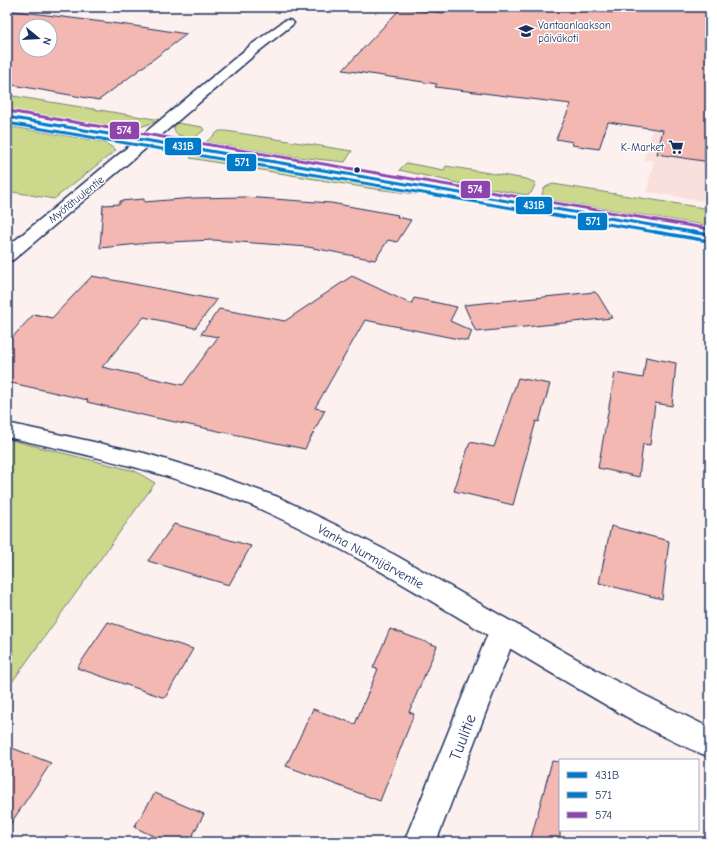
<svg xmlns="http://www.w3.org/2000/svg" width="717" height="849" viewBox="0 0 717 849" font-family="'Comic Neue',sans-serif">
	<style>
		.built { fill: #fae0dc }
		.green { fill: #ccd88c; stroke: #748475 }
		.building { fill: #f3b8b1; stroke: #1b2f5e; fill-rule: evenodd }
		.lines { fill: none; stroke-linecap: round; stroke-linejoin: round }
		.minor-casing { stroke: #1b2f5e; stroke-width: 3 }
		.tertiary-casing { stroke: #1b2f5e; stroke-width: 3 }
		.secondary-casing { stroke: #1b2f5e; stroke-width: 3 }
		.minor { fill: #fff; fill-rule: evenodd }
		.tertiary { fill: #fff; fill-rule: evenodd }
		.secondary { fill: #fff; fill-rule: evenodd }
		.bus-1-far1-casing { stroke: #fff; stroke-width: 5 }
		.bus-1-casing { stroke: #fff; stroke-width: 6 }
		.bus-2-far1-casing { stroke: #fff; stroke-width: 5 }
		.bus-2-casing { stroke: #fff; stroke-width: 6 }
		.bus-3-casing { stroke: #fff; stroke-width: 5 }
		.bus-1-far1 { stroke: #007ac9; stroke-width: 3 }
		.bus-1 { stroke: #007ac9; stroke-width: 3.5 }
		.bus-2-far1 { stroke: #007ac9; stroke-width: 3 }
		.bus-2 { stroke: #007ac9; stroke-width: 3.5 }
		.bus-3 { stroke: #8e44ad; stroke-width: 3 }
		.bus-dot { fill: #1b2f5e; stroke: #fff; stroke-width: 1.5 }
		.labels { text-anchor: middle; stroke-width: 3; stroke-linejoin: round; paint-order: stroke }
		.far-poi-label { font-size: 11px; fill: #1b2f5e; stroke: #fff; text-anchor: start }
		.far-street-label { font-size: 11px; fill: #1b2f5e; stroke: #fff }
		.street-label { font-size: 13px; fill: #1b2f5e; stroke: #fff }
		.near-street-label { font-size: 16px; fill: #1b2f5e; stroke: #fff }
		.line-badge { stroke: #fff; stroke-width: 1.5 }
		.badge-label { font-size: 11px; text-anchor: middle; font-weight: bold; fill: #fff }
	</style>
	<rect width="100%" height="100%" fill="#fdf1ef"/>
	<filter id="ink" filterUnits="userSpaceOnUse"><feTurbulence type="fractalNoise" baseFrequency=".025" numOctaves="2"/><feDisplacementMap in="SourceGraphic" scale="8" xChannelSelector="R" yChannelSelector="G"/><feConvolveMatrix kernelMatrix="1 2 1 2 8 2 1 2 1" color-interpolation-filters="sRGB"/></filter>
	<g filter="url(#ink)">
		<path class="built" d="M654,122L710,130V202L646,192L654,161L644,160Z"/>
		<g class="green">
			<path d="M7,95L161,120L134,129H123L7,109Z"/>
			<path d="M177,123L202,127L204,130L192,140L176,134C174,129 173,127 177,123Z"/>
			<path d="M7,126L104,142L116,150L54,199L7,191Z"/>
			<path d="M219,131H226L352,151L345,162L297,157L206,142Z"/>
			<path d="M193,155L420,193L415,194L368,188L190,158Z"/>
			<path d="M406,163L444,170L446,166L526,179L536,183L531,193L527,195L462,184L399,170Z"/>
			<path d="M553,184L710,209V226L545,199L542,194C543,187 547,186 553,184Z"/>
			<path d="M7,439L135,471L155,483L7,689Z"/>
		</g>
		<g class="building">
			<path d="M449,7H565L617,13L619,7H710V162L657,154L663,130L608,122L599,149L572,145L573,142L556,139L571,104L435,87L437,84L343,70L401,8L443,13Z"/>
			<path d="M7,10L135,26L187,34L99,100L7,84ZM26,26H50V50H26Z"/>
			<path d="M244,197L331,203L398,215L397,217L411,220L397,242L388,240L375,260L308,247L213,240L149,243L100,248L103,205L120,204V201L144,199V202L194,198Z"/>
			<path d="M92,276L217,300L195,328L144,317L102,367L183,385L218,337L201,334L219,309L285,321L352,276L411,304L414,298L457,307L450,321L472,331L468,341L365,320L315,408L325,410L305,449L151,417L87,402L88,400L7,382V343L34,314L52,318Z"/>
			<path d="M595,292L598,295L612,318L476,332L464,305Z"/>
			<path d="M646,357L676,363L672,406L655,403L650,445L643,444L639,477L598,468L615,373L643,378Z"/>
			<path d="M518,378L550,384L539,422L536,421L513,505L454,491L470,442L494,447Z"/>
			<path d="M174,524L251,546L229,585L148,561Z"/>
			<path d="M611,526L669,541L662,599L599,583Z"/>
			<path d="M108,622L193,649L165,698L77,668Z"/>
			<path d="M390,629L437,646L409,712L414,714L380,801L286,766L313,709L355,724L378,669L373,668Z"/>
			<path d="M7,746L51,763L7,829Z"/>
			<path d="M552,761L560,762V842H530Z"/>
			<path d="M155,793L204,814L189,842H166L134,827Z"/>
		</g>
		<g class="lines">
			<g class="minor-casing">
				<g id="minor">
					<path d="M288,20L292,21L294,23L292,25L259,51L151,144L13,260L7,261V247L251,45L284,21Z"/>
					<path d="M503,620L513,623L517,631L436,842H404L489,631L493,623Z"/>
				</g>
			</g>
			<g class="tertiary-casing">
				<path id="tertiary" d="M7,423L144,453L207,472L278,497L340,527L395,555L610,678L710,728V757C660,738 611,708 565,681C465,623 368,558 262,510C246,502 228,497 211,491C144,467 76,452 7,437Z"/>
			</g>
			<g class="secondary-casing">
				<path id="secondary" d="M7,113L710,230V240L7,121Z"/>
			</g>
			<use href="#minor" class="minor"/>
			<use href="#tertiary" class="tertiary"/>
			<use href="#secondary" class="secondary"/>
			<g class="bus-1-far1-casing">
				<path id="bus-1-far1" d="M7,117L698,233"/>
			</g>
			<g class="bus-1-casing">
				<path id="bus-1" d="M692,232L710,235"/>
			</g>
			<g class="bus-2-far1-casing">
				<path id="bus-2-far1" d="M7,123L661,233"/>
			</g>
			<g class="bus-2-casing">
				<path id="bus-2" d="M655,232L709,241"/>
			</g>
			<g class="bus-3-casing">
				<path id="bus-3" d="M8,111L710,229"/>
			</g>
			<use href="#bus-1-far1" class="bus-1-far1"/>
			<use href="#bus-1" class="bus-1"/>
			<use href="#bus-2-far1" class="bus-2-far1"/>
			<use href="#bus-2" class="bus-2"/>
			<use href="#bus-3" class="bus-3"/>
		</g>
	</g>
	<defs>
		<g id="school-bare" transform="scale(1.2)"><path d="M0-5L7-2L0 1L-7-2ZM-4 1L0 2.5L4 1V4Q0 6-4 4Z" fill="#1b2f5e" stroke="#fff" stroke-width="2.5" paint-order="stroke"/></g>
		<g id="supermarket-bare" transform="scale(1.2)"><path d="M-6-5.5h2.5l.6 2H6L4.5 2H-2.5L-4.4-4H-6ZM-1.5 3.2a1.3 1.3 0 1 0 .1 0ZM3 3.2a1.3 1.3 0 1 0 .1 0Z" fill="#1b2f5e" stroke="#fff" stroke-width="2.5" paint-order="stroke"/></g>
	</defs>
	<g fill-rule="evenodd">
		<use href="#school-bare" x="526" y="31"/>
		<use href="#supermarket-bare" x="676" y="147"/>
	</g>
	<circle class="bus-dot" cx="357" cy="170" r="3.5"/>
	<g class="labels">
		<g class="far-poi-label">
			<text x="538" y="29">Vantaanlaakson<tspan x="538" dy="13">päiväkoti</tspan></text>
			<text x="664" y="151" text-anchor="end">K-Market</text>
		</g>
		<g class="far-street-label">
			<text transform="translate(76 199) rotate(-39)" y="4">Myötätuulentie</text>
		</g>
		<g class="street-label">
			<text transform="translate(371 556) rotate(29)" y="5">Vanha Nurmijärventie</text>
		</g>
		<g class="near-street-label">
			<text transform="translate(462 737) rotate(-69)" y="6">Tuulitie</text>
		</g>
	</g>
	<g class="line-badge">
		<rect x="109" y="121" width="31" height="19" rx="4" fill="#8e44ad"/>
		<rect x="164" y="137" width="38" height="19" rx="4" fill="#007ac9"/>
		<rect x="226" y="153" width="31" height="19" rx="4" fill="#007ac9"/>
		<rect x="460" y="180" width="31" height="19" rx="4" fill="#8e44ad"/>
		<rect x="515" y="196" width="38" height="19" rx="4" fill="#007ac9"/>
		<rect x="577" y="212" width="31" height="19" rx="4" fill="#007ac9"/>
	</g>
	<g class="badge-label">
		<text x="124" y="134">574</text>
		<text x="183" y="150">431B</text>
		<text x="242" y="166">571</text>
		<text x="475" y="193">574</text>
		<text x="534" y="209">431B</text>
		<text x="593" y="225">571</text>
	</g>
	<rect width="717" height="849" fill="none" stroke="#fff" stroke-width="24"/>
	<rect x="12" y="12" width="693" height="825" fill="none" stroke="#1b2f5e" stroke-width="1.5" filter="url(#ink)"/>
	<rect x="559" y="759" width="140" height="72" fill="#ffffff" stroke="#a4acbf"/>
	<rect x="567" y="772" width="20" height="6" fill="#007ac9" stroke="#a4acbf"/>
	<text x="595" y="779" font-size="12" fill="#1b2f5e">431B</text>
	<rect x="567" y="792" width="20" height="6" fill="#007ac9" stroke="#a4acbf"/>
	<text x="595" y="799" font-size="12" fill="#1b2f5e">571</text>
	<rect x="567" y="812" width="20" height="6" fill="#8e44ad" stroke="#a4acbf"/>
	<text x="595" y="819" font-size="12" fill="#1b2f5e">574</text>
	<g transform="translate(38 38) rotate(108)"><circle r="19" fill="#ffffff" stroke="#a4acbf"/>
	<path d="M0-3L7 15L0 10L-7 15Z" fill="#1b2f5e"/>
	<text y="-6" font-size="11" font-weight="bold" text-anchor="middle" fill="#1b2f5e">N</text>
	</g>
</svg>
